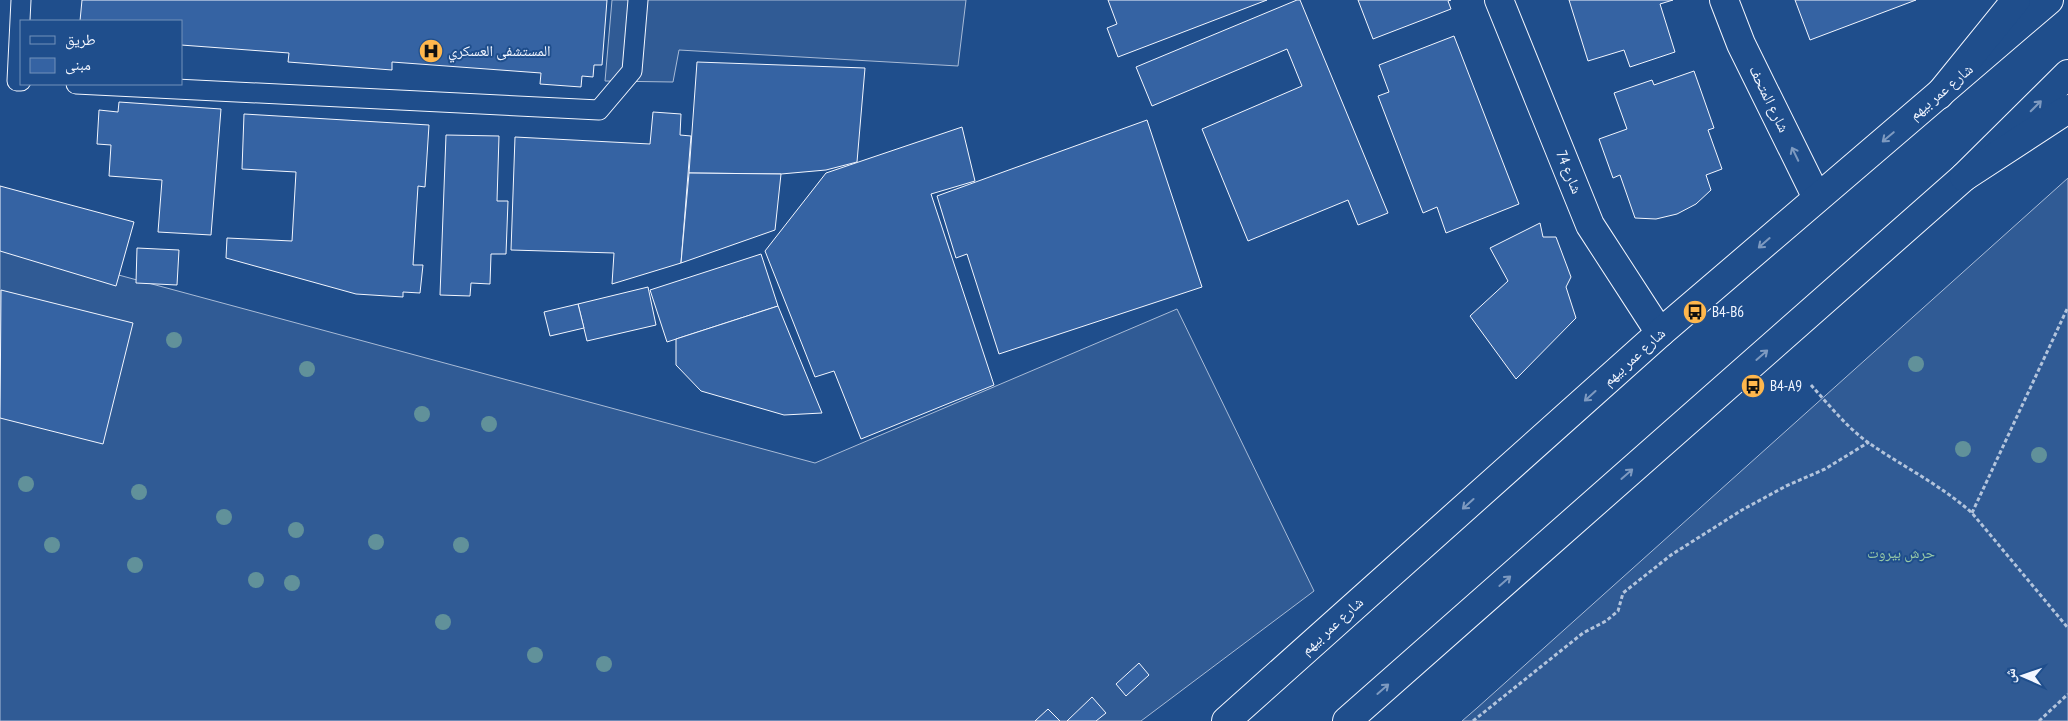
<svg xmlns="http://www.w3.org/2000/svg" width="2068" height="721" viewBox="0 0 2068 721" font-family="'PT Sans Narrow','Noto Naskh Arabic',sans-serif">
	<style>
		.built { fill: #305b95; stroke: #a8bbd7 }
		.building { fill: #3563a3; stroke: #f2f6ff }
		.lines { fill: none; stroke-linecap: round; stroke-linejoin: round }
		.service-casing { stroke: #f2f6ff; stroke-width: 21 }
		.minor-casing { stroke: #f2f6ff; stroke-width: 30 }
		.secondary-casing { stroke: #f2f6ff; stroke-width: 30 }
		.trunk-casing { stroke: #f2f6ff; stroke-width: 30 }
		.path { stroke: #b3c4dc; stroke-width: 3; stroke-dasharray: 4 2.5; stroke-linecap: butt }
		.service { stroke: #1f4e8c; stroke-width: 19 }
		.minor { stroke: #1f4e8c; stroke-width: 28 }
		.secondary { stroke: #1f4e8c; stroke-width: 28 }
		.trunk { stroke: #1f4e8c; stroke-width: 28 }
		.tree { fill: #61919a }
		.oneway { stroke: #7e9ac0 }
		.labels { text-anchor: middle; stroke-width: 4; stroke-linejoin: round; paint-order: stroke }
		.poi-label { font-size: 15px; fill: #f2f6ff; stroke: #1f4e8c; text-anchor: start }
		.street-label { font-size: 15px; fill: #f2f6ff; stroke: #1f4e8c }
		.park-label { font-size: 15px; fill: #97c8a6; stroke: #1f4e8c }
	</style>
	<rect width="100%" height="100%" fill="#1f4e8c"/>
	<g class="built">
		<path d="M612,0H966L958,66L679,50L673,82L605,81Z"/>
		<path d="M2068,178V721H1462L1477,708Z"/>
		<path d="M0,243L815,463L1177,309L1314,591L1141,721H0Z"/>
	</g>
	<g class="building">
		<path d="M82,0H607L602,65H594L593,77L582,76L581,87L540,84L541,73L392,62V70L288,62L289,53L181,45V21H80Z"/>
		<path d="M1108,0H1267L1118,57L1107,28L1117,24Z"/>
		<path d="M1297,0H1300L1388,213L1358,225L1348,200L1248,241L1202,129L1302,86L1287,49L1152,106L1136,67Z"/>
		<path d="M1358,0H1451L1448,1L1451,9L1373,39Z"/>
		<path d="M1569,0H1673L1660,4L1675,52L1630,67L1624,50L1588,61Z"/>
		<path d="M1795,0H1916L1810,40Z"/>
		<path d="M1454,36L1519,204L1446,233L1437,207L1423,213L1378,96L1389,92L1379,65Z"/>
		<path d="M697,62L865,68L857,162L826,170L781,174L689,173Z"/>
		<path d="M1694,71L1714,128L1708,130L1722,169L1706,175L1711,190L1696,204L1677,214L1656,219L1635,218L1620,175L1613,178L1599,139L1627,129L1614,93L1652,80L1654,85Z"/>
		<path d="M119,102L221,109L211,235L158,232L162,180L109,176L111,145L97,144L99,110L118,112Z"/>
		<path d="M653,112L681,114L680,135L691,136L681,263L612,284L614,253L511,250L515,137L650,144Z"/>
		<path d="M244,114L429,125L425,187L418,186L413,265H423L420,293L403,292V297L356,294L226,258L227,238L292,241L296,172L242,169Z"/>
		<path d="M1147,120L1202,287L999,354L967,254L956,258L937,196Z"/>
		<path d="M962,127L975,181L931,194L994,385L861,439L834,371L815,377L765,251L826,173Z"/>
		<path d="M446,135L499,136L497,201H508L506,254H491L490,284L471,283L470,296L440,295Z"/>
		<path d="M689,173L781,174L775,230L681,263Z"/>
		<path d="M0,186L134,222L116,286L0,251Z"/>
		<path d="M1540,223L1543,237H1556L1571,277L1566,287L1576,318L1516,379L1470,316L1508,281L1490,248Z"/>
		<path d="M137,248L179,250L177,285L136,283Z"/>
		<path d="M761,254L778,306L667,342L650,290Z"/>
		<path d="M648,287L656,325L587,341L578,304Z"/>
		<path d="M1,290L133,323L103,444L0,418Z"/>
		<path d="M578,304L584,328L550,336L544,312Z"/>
		<path d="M778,306L822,413L784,415L701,391L676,365V339Z"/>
		<path d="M1139,663L1149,675L1126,696L1116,684Z"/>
		<path d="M1092,697L1106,713L1096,721H1067Z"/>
		<path d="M1048,709L1060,721H1035Z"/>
	</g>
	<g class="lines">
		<g class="service-casing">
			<g id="service">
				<path d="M21,0L17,81H21"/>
				<path d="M76,84L599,110L632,71L638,0"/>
			</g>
		</g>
		<g class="minor-casing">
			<g id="minor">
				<path d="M1499,0L1590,225L1660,333"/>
				<path d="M1724,0L1741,44L1817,198"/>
			</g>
		</g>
		<g class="secondary-casing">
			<g id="secondary">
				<path d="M1226,721L1660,333L2049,0"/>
				<path d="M1347,721L1964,177L2068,74"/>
			</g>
		</g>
		<g class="trunk-casing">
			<g id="trunk">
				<path d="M1939,95L2016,0"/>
				<path d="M1964,177L2068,109"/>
			</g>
		</g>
		<g class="path">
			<path d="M1811,385C1828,404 1846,426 1866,441C1900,465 1941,485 1972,513L2068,628"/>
			<path d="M1972,513L2068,307"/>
			<path d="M1473,721L1583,633L1606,621L1618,611L1623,593L1671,555L1742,510L1786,486L1825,469L1869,442"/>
			<path d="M2039,721L2068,694"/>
		</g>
		<use href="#service" class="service"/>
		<use href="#minor" class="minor"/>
		<use href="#secondary" class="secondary"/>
		<use href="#trunk" class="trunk"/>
	</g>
	<g class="tree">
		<circle cx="174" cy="340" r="8"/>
		<circle cx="1916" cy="364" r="8"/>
		<circle cx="307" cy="369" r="8"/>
		<circle cx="422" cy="414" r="8"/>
		<circle cx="489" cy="424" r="8"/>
		<circle cx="1963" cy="449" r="8"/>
		<circle cx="2039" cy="455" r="8"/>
		<circle cx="26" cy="484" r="8"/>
		<circle cx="139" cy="492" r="8"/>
		<circle cx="224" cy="517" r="8"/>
		<circle cx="296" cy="530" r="8"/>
		<circle cx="376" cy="542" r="8"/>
		<circle cx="52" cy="545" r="8"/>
		<circle cx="461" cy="545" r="8"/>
		<circle cx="135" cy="565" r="8"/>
		<circle cx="256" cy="580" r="8"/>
		<circle cx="292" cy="583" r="8"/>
		<circle cx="443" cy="622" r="8"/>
		<circle cx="535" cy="655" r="8"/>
		<circle cx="604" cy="664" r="8"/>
	</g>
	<defs><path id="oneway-shaft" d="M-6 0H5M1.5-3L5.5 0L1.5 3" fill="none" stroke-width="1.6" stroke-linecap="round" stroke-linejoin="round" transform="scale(1.25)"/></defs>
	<g class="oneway">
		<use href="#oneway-shaft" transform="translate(2036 106) rotate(-45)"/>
		<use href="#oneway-shaft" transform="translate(1888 137) rotate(140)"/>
		<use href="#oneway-shaft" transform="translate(1795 154) rotate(-116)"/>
		<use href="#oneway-shaft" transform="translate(1764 243) rotate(139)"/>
		<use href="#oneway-shaft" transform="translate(1762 355) rotate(-41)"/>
		<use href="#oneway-shaft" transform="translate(1590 396) rotate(138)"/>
		<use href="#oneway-shaft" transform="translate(1627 474) rotate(-41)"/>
		<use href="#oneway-shaft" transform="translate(1468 504) rotate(138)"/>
		<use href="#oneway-shaft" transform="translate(1505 581) rotate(-41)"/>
		<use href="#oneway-shaft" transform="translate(1383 689) rotate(-41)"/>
	</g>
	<defs>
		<g id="hospital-disc" transform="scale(1.25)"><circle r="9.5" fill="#ffb74d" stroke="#1f4e8c"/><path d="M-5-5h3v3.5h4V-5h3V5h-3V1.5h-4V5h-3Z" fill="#111"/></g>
		<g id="bus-disc" transform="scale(1.25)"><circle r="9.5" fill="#ffb74d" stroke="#1f4e8c"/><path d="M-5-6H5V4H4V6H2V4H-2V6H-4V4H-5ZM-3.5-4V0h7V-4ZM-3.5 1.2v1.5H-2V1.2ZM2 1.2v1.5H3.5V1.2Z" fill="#111"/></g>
	</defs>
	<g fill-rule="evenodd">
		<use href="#hospital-disc" x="431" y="51"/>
		<use href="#bus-disc" x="1695" y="312"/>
		<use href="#bus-disc" x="1753" y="386"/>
	</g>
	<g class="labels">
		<g class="poi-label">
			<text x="448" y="56">المستشفى العسكري</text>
			<text x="1712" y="317">B4-B6</text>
			<text x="1770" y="391">B4-A9</text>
		</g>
		<g class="street-label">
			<text transform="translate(1941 92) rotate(-40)" y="5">شارع عمر بيهم</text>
			<text transform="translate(1769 99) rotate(64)" y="5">شارع المتحف</text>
			<text transform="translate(1569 172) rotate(68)" y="5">شارع 74</text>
			<text transform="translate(1634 357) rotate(-42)" y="5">شارع عمر بيهم</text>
			<text transform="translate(1332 626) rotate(-42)" y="5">شارع عمر بيهم</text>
		</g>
		<g class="park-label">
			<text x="1901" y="558">حرش بيروت</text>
		</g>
	</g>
	<rect x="20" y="20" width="162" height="65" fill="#1f4e8c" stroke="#7391ba"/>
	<rect x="30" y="36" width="25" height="8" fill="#1f4e8c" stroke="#7391ba"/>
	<text x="65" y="45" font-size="15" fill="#f2f6ff">طريق</text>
	<rect x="30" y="58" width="25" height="15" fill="#3563a3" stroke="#7391ba"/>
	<text x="65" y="70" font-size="15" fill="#f2f6ff">مبنى</text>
	<g transform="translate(2023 676) rotate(272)" stroke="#1f4e8c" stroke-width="4" paint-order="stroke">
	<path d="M0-4L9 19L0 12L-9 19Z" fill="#f2f6ff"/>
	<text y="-8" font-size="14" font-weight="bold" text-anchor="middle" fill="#f2f6ff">ش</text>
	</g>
</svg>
